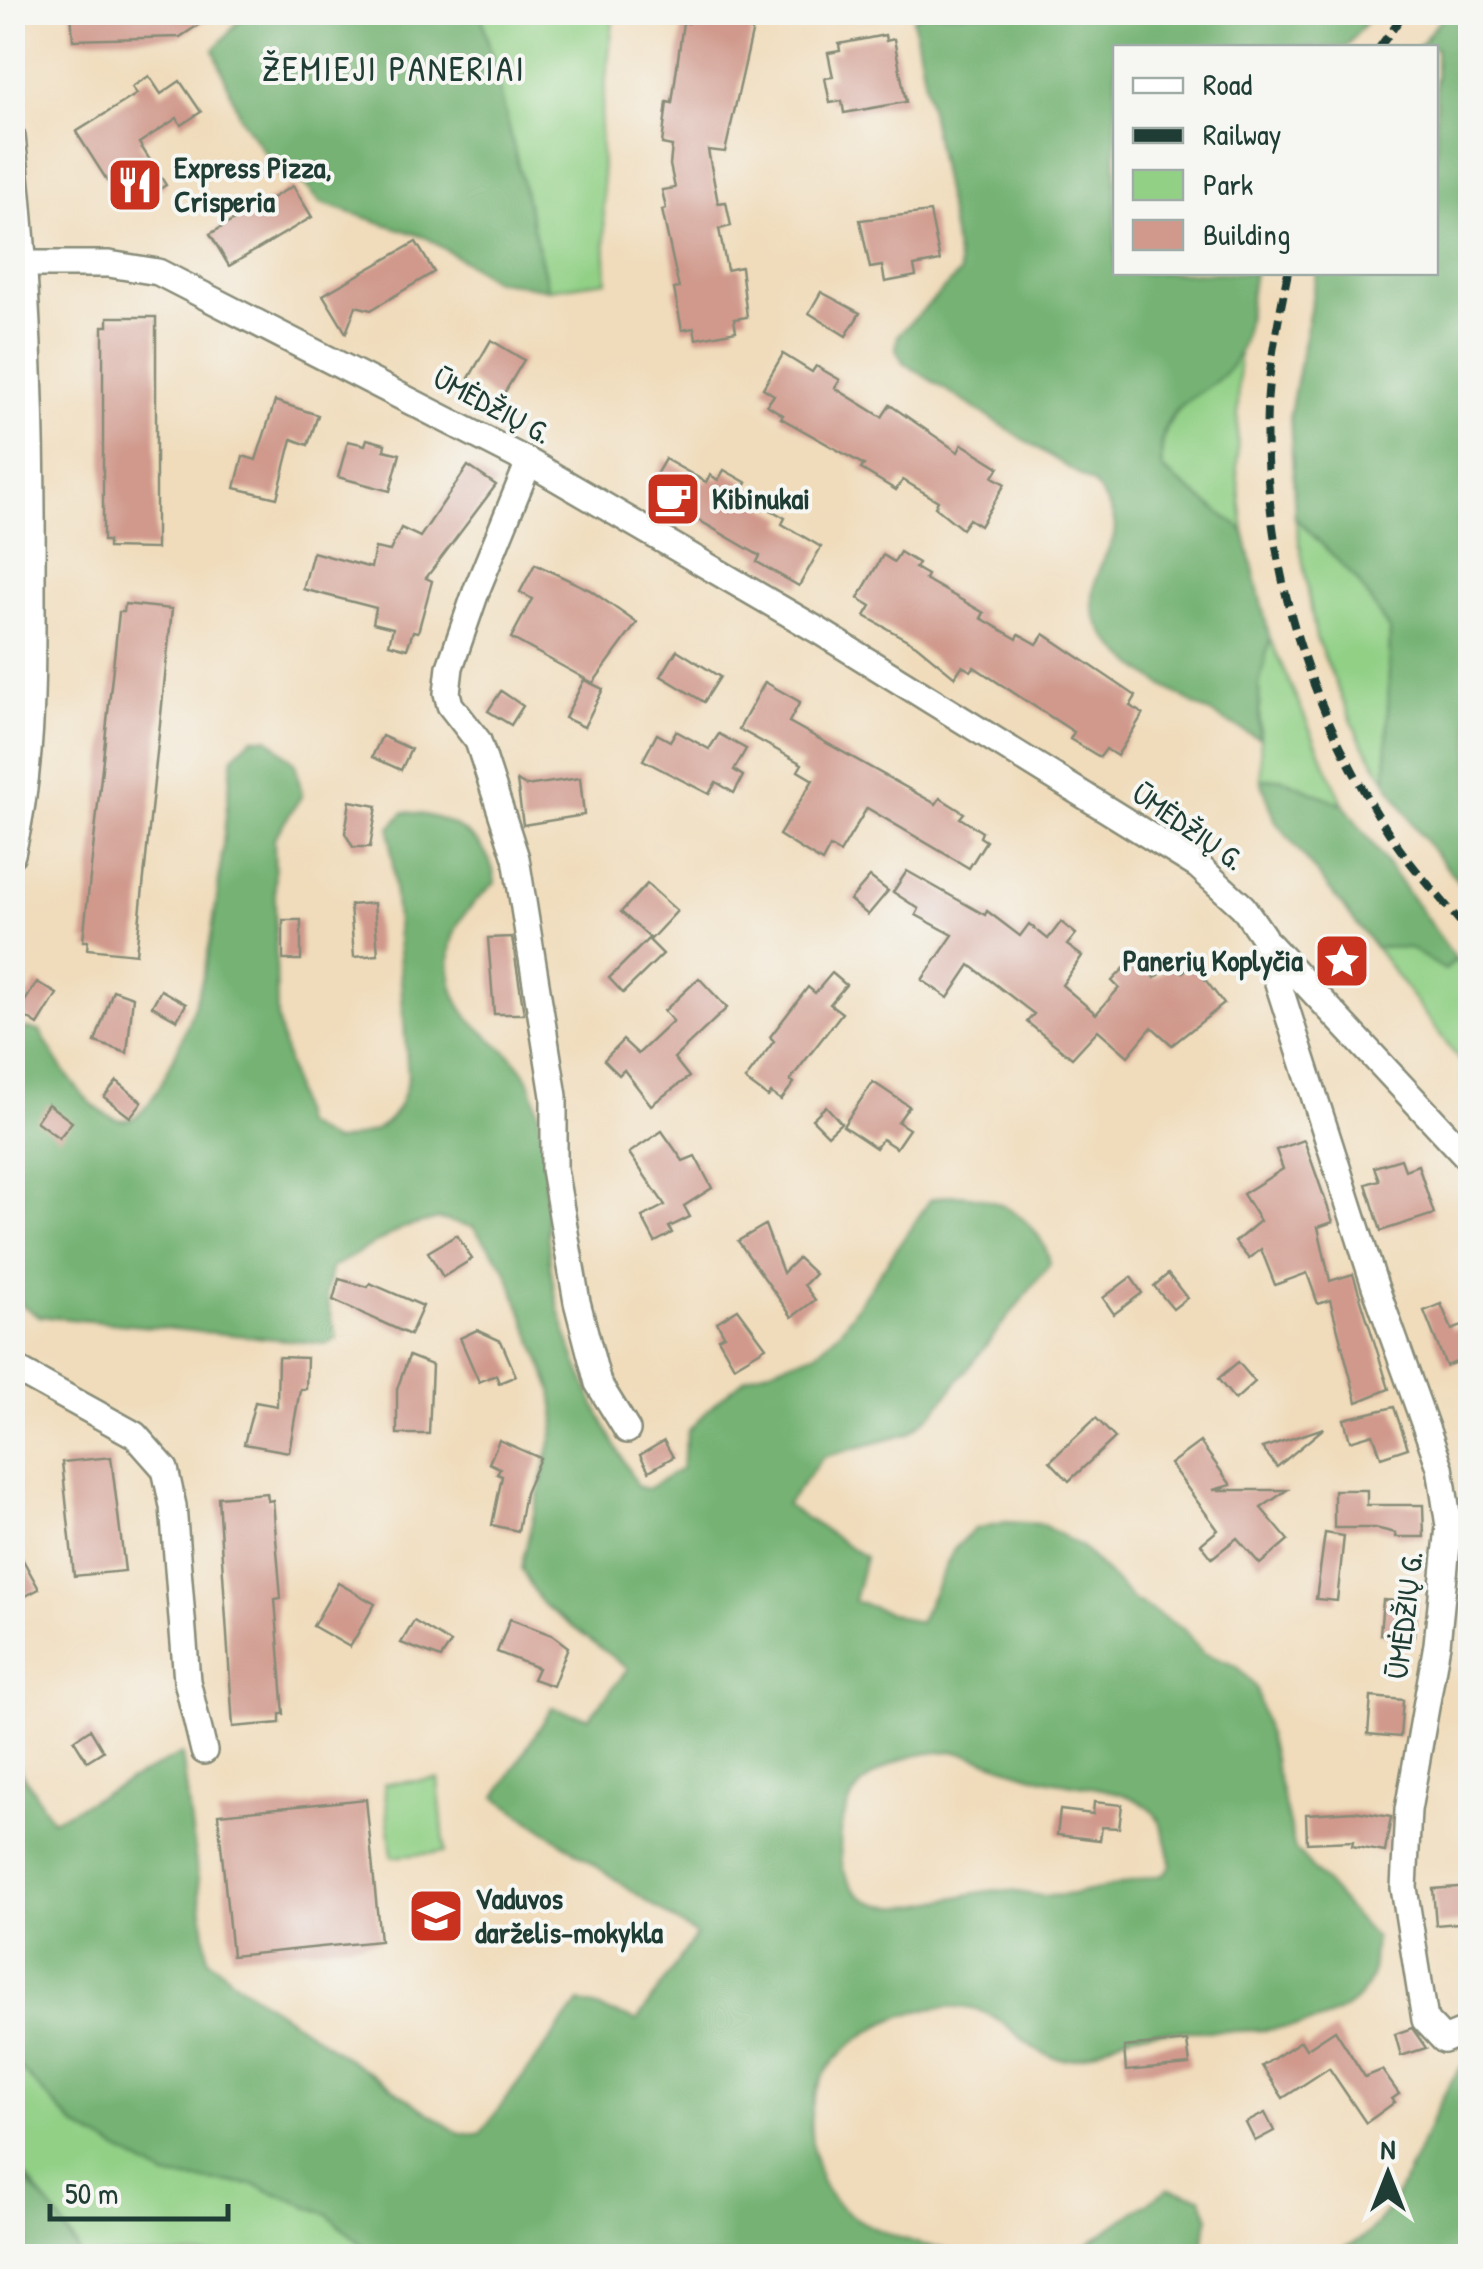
<svg xmlns="http://www.w3.org/2000/svg" width="1483" height="2269" viewBox="0 0 1483 2269" font-family="'Patrick Hand',sans-serif">
	<style>
		.green { fill: #92d086; stroke: #58865d; stroke-width: 2.5 }
		.forest { fill: #75b273; stroke: #4a7854; stroke-width: 2.5; fill-rule: evenodd }
		.building { fill: #d0998c }
		.lines { fill: none; stroke-linecap: round; stroke-linejoin: round }
		.street-casing { stroke: #888c78; stroke-width: 30 }
		.street { stroke: #fff; stroke-width: 25 }
		.rail { stroke: #1f3d34; stroke-width: 8; stroke-dasharray: 15 8; stroke-linecap: butt }
		.labels { text-anchor: middle; stroke-width: 8; stroke-linejoin: round; paint-order: stroke }
		.poi-label { font-size: 30px; font-weight: bold; fill: #1f3d34; stroke: #f6f6f2; text-anchor: start }
		.street-label { font-size: 30px; fill: #1f3d34; stroke: #f6f6f2 }
		.quarter-label { font-size: 35px; letter-spacing: 2.5px; fill: #1f3d34; stroke: #f6f6f2 }
	</style>
	<rect width="100%" height="100%" fill="#f6f6f2"/>
	<filter id="ink" filterUnits="userSpaceOnUse"><feTurbulence type="fractalNoise" baseFrequency=".01" numOctaves="2"/><feDisplacementMap in="SourceGraphic" scale="20" xChannelSelector="R" yChannelSelector="G"/><feConvolveMatrix kernelMatrix="1 2 1 2 8 2 1 2 1" color-interpolation-filters="sRGB"/></filter>
	<filter id="wash" filterUnits="userSpaceOnUse"><feTurbulence type="fractalNoise" baseFrequency=".0048" numOctaves="4" result="noise"/><feDisplacementMap in="SourceGraphic" scale="40" xChannelSelector="R" yChannelSelector="G"/><feGaussianBlur stdDeviation="2.25" result="paint"/><feColorMatrix in="noise" values="0 0 0 0 0 0 0 0 0 0 0 0 0 0 0 0 0 1.4 0 .05"/><feComposite in="paint" operator="in"/></filter>
	<g filter="url(#wash)">
		<rect width="100%" height="100%" fill="#f0dcbb"/>
		<g class="green">
			<path d="M481,13H614L600,127L607,281L548,289Z"/>
			<path d="M1239,353L1237,471L1244,531L1162,469C1156,404 1203,397 1239,353Z"/>
			<path d="M1295,517L1356,579L1390,631L1386,780L1359,738L1316,638Z"/>
			<path d="M1270,639L1344,805L1280,778L1261,780L1259,685Z"/>
			<path d="M1375,947L1409,948L1445,970L1456,959L1470,976V1075Z"/>
			<path d="M438,1779L445,1852L392,1857L384,1784Z"/>
			<path d="M12,2060L75,2126L166,2177L255,2185L328,2214L374,2256H79L77,2246L32,2183L13,2165Z"/>
		</g>
		<g class="forest">
			<path d="M246,13H481L548,289L494,280L427,238L321,203L304,184L281,176L240,117L214,50Z"/>
			<path d="M925,13H1373L1346,47L1116,48V272L1254,273C1249,297 1249,328 1239,351C1217,406 1153,386 1162,469L1244,531L1270,639L1259,685V738C1214,716 1088,656 1093,598C1096,542 1140,543 1094,484L904,363L896,350L898,335L960,273L913,18Z"/>
			<path d="M1446,13H1470V896L1417,831L1386,780L1390,631L1356,579L1295,517L1290,413L1317,273L1436,272V48L1418,47Z"/>
			<path d="M252,738H268L295,763L302,795L274,838L277,1018L302,1124L333,1142C379,1132 397,1127 408,1077L390,828L404,812C445,815 492,837 495,883C460,912 441,939 453,987C464,1034 516,1043 531,1086C553,1147 541,1219 553,1283C568,1359 600,1418 637,1486L647,1489L681,1469L688,1431L716,1402L745,1378L817,1352L840,1331L930,1200C977,1183 1041,1213 1050,1264L933,1413L908,1434L823,1457L786,1505L865,1557L854,1601L919,1623L954,1549L975,1529L1006,1522L1041,1524L1080,1546L1132,1599L1183,1629L1203,1653L1237,1666L1256,1688L1295,1849L1375,1939C1373,1951 1374,1966 1371,1977C1343,2052 1197,2024 1139,2033C1113,2036 1088,2063 1060,2059C1031,2055 1015,2027 990,2015C932,1988 840,2032 817,2089C806,2116 811,2144 818,2171C832,2232 939,2251 991,2256H374L328,2214L255,2185L166,2177L75,2126L13,2060L12,1757L52,1820L182,1754L208,1958L239,1985L460,2134H480L579,2002L637,2021L696,1935L496,1797L552,1708L589,1718L628,1669L541,1603L521,1568L556,1421L552,1390L505,1267L473,1227L439,1219L403,1228L331,1268L326,1294L336,1338L328,1344L39,1316L13,1299V1026L40,1031C54,1057 92,1123 127,1120C157,1118 196,1005 203,976C220,906 223,828 233,756ZM952,1751C985,1758 1017,1773 1050,1780C1082,1787 1121,1787 1148,1807C1163,1819 1168,1846 1171,1865L1163,1875C1127,1881 1086,1895 1050,1896C1029,1896 1010,1888 989,1891C953,1895 912,1914 875,1903C829,1890 833,1812 862,1785C889,1759 916,1753 952,1751Z"/>
			<path d="M1280,778L1344,805L1456,959L1445,970L1409,948L1375,947L1276,822L1261,780Z"/>
			<path d="M1470,2060V2256H1324C1337,2250 1355,2245 1366,2235C1412,2196 1439,2076 1470,2060Z"/>
			<path d="M13,2165L59,2218L79,2256H13Z"/>
			<path d="M1169,2188L1201,2197L1209,2217L1199,2256H1049L1077,2251Z"/>
		</g>
		<g id="blocks">
			<g class="building">
				<path d="M71,12H218L180,37L73,40Z"/>
				<path d="M690,12H742L741,22L754,24L725,152L708,150L718,203L726,202L731,226L719,229L727,270L741,267L747,317L734,319L736,331L696,339L694,328L682,330L674,289L679,288L662,210L666,209L662,190L675,188L670,165L672,146L662,144L667,102L672,103L683,22L688,23Z"/>
				<path d="M885,35L886,41L894,39L906,102L844,113L842,101L830,103L825,78L833,77L828,53L840,51L839,44Z"/>
				<path d="M149,76L161,94L180,81L201,112L181,125L177,118L139,143L166,185L126,210L76,132L137,94L132,87Z"/>
				<path d="M293,186L312,217L229,266L210,234Z"/>
				<path d="M930,212L940,261L914,266L916,276L885,282L882,266L870,268L860,220Z"/>
				<path d="M416,242L434,272L371,310L356,306L346,333L323,295Z"/>
				<path d="M821,292L860,313L846,336L809,313Z"/>
				<path d="M108,317H156V549L108,548V541H103V326H108Z"/>
				<path d="M491,340L524,360L499,402L469,378Z"/>
				<path d="M783,354L812,372L816,366L840,380L835,388L882,417L890,405L958,452L962,444L999,467L993,477L1005,484L980,526L969,519L962,529L935,507L938,501L903,480L896,490L861,469L864,465L781,418L783,415L767,405L774,395L763,388Z"/>
				<path d="M275,401L318,415L308,445L292,439L277,498L235,488L243,456L256,460Z"/>
				<path d="M367,439L385,444L384,450L400,454L390,491L338,477L348,441L365,445Z"/>
				<path d="M665,459L706,482L710,475L718,480L724,470L747,483L741,493L785,518L782,524L821,547L799,586L757,562L760,556L647,490Z"/>
				<path d="M468,466L496,485L426,578L432,581L418,632L413,631L407,649L389,644L393,628L373,623L376,608L303,589L313,552L371,568L375,548L390,551L401,528L420,537Z"/>
				<path d="M900,552L918,563L915,568L927,575L925,579L984,613L981,618L1017,639L1019,634L1037,644L1044,634L1136,696L1130,706L1143,714L1117,756L1106,749L1100,757L1070,739L1074,732L974,667L971,671L962,666L955,677L916,645L865,616L871,606L858,598L883,555L894,562Z"/>
				<path d="M535,564L590,590L637,623L593,683L511,638L532,599L520,592Z"/>
				<path d="M125,604L172,609L136,954L87,949L88,941H83L119,612H124Z"/>
				<path d="M677,650L720,677L704,702L661,676Z"/>
				<path d="M584,680L603,689L584,727L565,718Z"/>
				<path d="M765,682L800,702L789,722L936,804L940,798L964,813L960,818L982,832L980,837L986,841L969,868L867,808L840,853L830,847L822,862L779,835L813,780L798,771L802,764L739,729Z"/>
				<path d="M501,691L523,706L511,725L488,711Z"/>
				<path d="M676,731L709,749L719,734L746,749L734,770L743,776L734,793L716,782L709,794L643,760L657,734L670,741Z"/>
				<path d="M382,736L411,749L401,770L372,757Z"/>
				<path d="M580,778L584,815L523,825L517,781L526,786Z"/>
				<path d="M350,801L377,806L370,847H353L345,833Z"/>
				<path d="M907,871L985,915L987,911L1020,936L1029,924L1048,939L1061,922L1076,934L1067,945L1082,956L1062,985L1096,1014L1119,988L1112,981L1134,958L1155,978L1175,962L1183,972L1193,964L1224,1004L1172,1045L1152,1027L1128,1056L1098,1030L1072,1058L1027,1022L1034,1014L970,965L948,998L922,980L953,935L916,915L919,909L893,892Z"/>
				<path d="M870,877L888,891L868,915L850,900Z"/>
				<path d="M647,884L677,911L651,939L621,912Z"/>
				<path d="M374,903L378,955L354,957L350,905Z"/>
				<rect x="283" y="920" width="18" height="40"/>
				<path d="M512,937L524,1014H494L488,938Z"/>
				<path d="M648,939L663,954L623,993L609,978Z"/>
				<path d="M832,973L846,985L830,1004L842,1013L790,1080L794,1083L781,1100L771,1093L768,1097L745,1080L774,1041L770,1037L808,987L815,993Z"/>
				<path d="M699,978L727,1008L674,1058L689,1077L651,1105L624,1070L619,1075L604,1060L623,1040L638,1054L673,1021L664,1011Z"/>
				<path d="M37,982L57,994L38,1025L18,1012Z"/>
				<path d="M113,990L133,997L127,1053L95,1042Z"/>
				<path d="M161,990L186,1004L177,1020L152,1006Z"/>
				<path d="M117,1081L142,1102L130,1117L104,1097Z"/>
				<path d="M873,1082L909,1106L898,1122L909,1129L896,1148L882,1139L876,1148L843,1126Z"/>
				<path d="M48,1104L72,1122L59,1138L36,1121Z"/>
				<path d="M826,1106L841,1123L828,1135L812,1119Z"/>
				<path d="M662,1131L683,1161L695,1156L712,1188L684,1206L690,1217L669,1227L672,1233L655,1242L642,1217L665,1205L629,1153Z"/>
				<path d="M1304,1140L1333,1222L1318,1227L1330,1281L1353,1274L1389,1389L1357,1402L1330,1300L1318,1304L1307,1273L1275,1285L1261,1249L1249,1259L1235,1242L1260,1221L1243,1194L1283,1169L1276,1150Z"/>
				<path d="M1401,1159L1405,1170L1418,1165L1434,1214L1381,1231L1366,1184L1379,1180L1374,1167Z"/>
				<path d="M765,1225L783,1273L798,1258L815,1274L804,1285L815,1300L792,1317L738,1241Z"/>
				<path d="M457,1235L472,1259L443,1277L428,1252Z"/>
				<path d="M1168,1274L1187,1298L1173,1309L1154,1286Z"/>
				<path d="M1131,1277L1142,1293L1114,1314L1103,1298Z"/>
				<path d="M339,1279L368,1287L370,1283L423,1306L410,1335L333,1300Z"/>
				<path d="M1441,1304L1452,1330L1470,1323V1357L1446,1366L1424,1311Z"/>
				<path d="M738,1309L766,1347L734,1366L718,1338L724,1335L717,1322Z"/>
				<path d="M477,1330L501,1341L516,1376L499,1383L496,1375L479,1382L460,1338Z"/>
				<path d="M409,1356L432,1365L429,1434H397V1389Z"/>
				<path d="M278,1357L307,1358L306,1389H300L289,1452L244,1444L255,1402L277,1406Z"/>
				<path d="M1238,1362L1255,1382L1235,1400L1218,1379Z"/>
				<path d="M1394,1407L1408,1448L1381,1457L1373,1434L1350,1441L1344,1419Z"/>
				<path d="M1096,1418L1115,1438L1069,1481L1050,1461Z"/>
				<path d="M1324,1428L1277,1467L1262,1448Z"/>
				<path d="M499,1440L540,1458L525,1493L518,1531L492,1525L502,1476L497,1474L500,1468L489,1463Z"/>
				<path d="M664,1441L673,1457L649,1471L640,1455Z"/>
				<path d="M1200,1442L1231,1485L1213,1490H1287L1261,1508L1288,1540L1260,1564L1237,1538L1212,1558L1201,1544L1218,1530L1170,1464Z"/>
				<path d="M111,1457L125,1571L74,1576L62,1462Z"/>
				<path d="M1334,1490H1367V1505H1423L1424,1537H1396V1533L1375,1528H1334Z"/>
				<path d="M267,1493L268,1501L273,1500L276,1538L281,1598L275,1599L284,1714H280V1723L233,1727L218,1497Z"/>
				<path d="M1325,1533L1344,1536L1337,1601L1316,1599Z"/>
				<path d="M12,1540L39,1589L12,1603Z"/>
				<path d="M338,1583L375,1604L350,1647L313,1626Z"/>
				<path d="M1383,1600L1417,1602L1414,1637L1380,1634Z"/>
				<path d="M510,1619L552,1635L568,1647L553,1686L533,1679L538,1668L497,1652Z"/>
				<path d="M414,1621L451,1643L441,1658L401,1643Z"/>
				<path d="M1371,1697L1403,1700L1400,1737L1368,1734Z"/>
				<path d="M90,1729L103,1751L87,1761L74,1740Z"/>
				<path d="M366,1799L380,1941L232,1956L218,1814Z"/>
				<path d="M1094,1802L1122,1805L1119,1828L1102,1827L1100,1840L1057,1835L1060,1810L1093,1814Z"/>
				<path d="M1354,1811L1391,1817L1385,1852L1352,1846L1353,1841L1307,1843L1306,1814Z"/>
				<path d="M1470,1886V1922L1436,1925L1433,1889Z"/>
				<path d="M1412,2028L1426,2048L1401,2056L1395,2034Z"/>
				<path d="M1335,2030L1365,2077L1382,2070L1399,2094L1392,2099L1395,2102L1366,2123L1329,2068L1283,2098L1262,2066L1301,2041L1306,2049Z"/>
				<path d="M1187,2041L1190,2065L1126,2071L1124,2047Z"/>
				<path d="M1265,2113L1274,2131L1255,2141L1246,2123Z"/>
			</g>
		</g>
	</g>
	<g filter="url(#ink)">
		<use href="#blocks" fill-opacity="0" stroke="#888c78" stroke-width="2.5"/>
		<g class="lines">
			<g class="street-casing">
				<g id="street">
					<path d="M12,137C29,285 33,432 32,581C32,673 34,764 12,854"/>
					<path d="M26,264H109L158,272L529,462L819,631L1198,866L1243,907L1263,936L1375,1286L1440,1467L1449,1526L1437,1644L1408,1810L1404,1888L1425,2020L1444,2040L1470,2029"/>
					<path d="M529,462L477,589L450,667L447,693L450,705L478,741L516,858L554,1096V1169L577,1302L598,1383L627,1430"/>
					<path d="M1269,944L1470,1160"/>
					<path d="M12,1367L135,1435L165,1469L173,1506L187,1681L204,1751"/>
				</g>
			</g>
			<use href="#street" class="street"/>
			<g class="rail">
				<path d="M1379,48L1405,12"/>
				<path d="M1288,272C1279,317 1269,363 1267,408C1261,560 1308,706 1389,833C1412,869 1444,901 1470,934"/>
			</g>
		</g>
	</g>
	<defs>
		<g id="restaurant-square" transform="scale(2.875)"><rect x="-9" y="-9" width="18" height="18" rx="4" fill="#c8321e" stroke="#f6f6f2"/><path d="M-5-6h1v4h1v-4h1v4h1v-4h1v5L-1.5 .5V6h-2V.5L-5-1ZM5-6V6H3V1.5H1.5Q1.5-4 5-6Z" fill="#fff"/></g>
		<g id="cafe-square" transform="scale(2.875)"><rect x="-9" y="-9" width="18" height="18" rx="4" fill="#c8321e" stroke="#f6f6f2"/><path d="M-5.5-4.5H6V0H3Q3 3.5 0 3.5H-2.5Q-5.5 3.5-5.5 0ZM3-3.2v2h1.7v-2ZM-6 4.5H4V6H-6Z" fill="#fff"/></g>
		<g id="sight-square" transform="scale(2.875)"><rect x="-9" y="-9" width="18" height="18" rx="4" fill="#c8321e" stroke="#f6f6f2"/><path d="M0-6L1.8-2.2L6-1.7L2.9 1.2L3.7 5.4L0 3.3L-3.7 5.4L-2.9 1.2L-6-1.7L-1.8-2.2Z" fill="#fff"/></g>
		<g id="school-square" transform="scale(2.875)"><rect x="-9" y="-9" width="18" height="18" rx="4" fill="#c8321e" stroke="#f6f6f2"/><path d="M0-5L7-2L0 1L-7-2ZM-4 1L0 2.5L4 1V4Q0 6-4 4Z" fill="#fff"/></g>
	</defs>
	<g fill-rule="evenodd">
		<use href="#restaurant-square" x="135" y="185"/>
		<use href="#cafe-square" x="673" y="499"/>
		<use href="#sight-square" x="1342" y="961"/>
		<use href="#school-square" x="436" y="1916"/>
	</g>
	<g class="labels">
		<g class="poi-label">
			<text x="174" y="178">Express Pizza,<tspan x="174" dy="34">Crisperia</tspan></text>
			<text x="712" y="509">Kibinukai</text>
			<text x="1303" y="971" text-anchor="end">Panerių Koplyčia</text>
			<text x="475" y="1909">Vaduvos<tspan x="475" dy="34">darželis-mokykla</tspan></text>
		</g>
		<g class="street-label">
			<text transform="translate(492 406) rotate(28)" y="10">ŪMĖDŽIŲ G.</text>
			<text transform="translate(1188 827) rotate(35)" y="10">ŪMĖDŽIŲ G.</text>
			<text transform="translate(1405 1615) rotate(-83)" y="10">ŪMĖDŽIŲ G.</text>
		</g>
		<g class="quarter-label">
			<text x="394" y="81">ŽEMIEJI PANERIAI</text>
		</g>
	</g>
	<rect width="1483" height="2269" fill="none" stroke="#f6f6f2" stroke-width="50"/>
	<rect x="1113" y="45" width="325" height="230" fill="#f6f6f2" stroke="#a0aca6" stroke-width="2.5"/>
	<rect x="1133" y="78" width="50" height="15" fill="#ffffff" stroke="#a0aca6" stroke-width="2.5"/>
	<text x="1203" y="95" font-size="30" fill="#1f3d34">Road</text>
	<rect x="1133" y="128" width="50" height="15" fill="#1f3d34" stroke="#a0aca6" stroke-width="2.5"/>
	<text x="1203" y="145" font-size="30" fill="#1f3d34">Railway</text>
	<rect x="1133" y="170" width="50" height="30" fill="#92d086" stroke="#a0aca6" stroke-width="2.5"/>
	<text x="1203" y="195" font-size="30" fill="#1f3d34">Park</text>
	<rect x="1133" y="220" width="50" height="30" fill="#d0998c" stroke="#a0aca6" stroke-width="2.5"/>
	<text x="1203" y="245" font-size="30" fill="#1f3d34">Building</text>
	<g transform="translate(1388 2174)" stroke="#f6f6f2" stroke-width="8" paint-order="stroke">
	<path d="M0-8L18 38L0 25L-18 38Z" fill="#1f3d34"/>
	<text y="-15" font-size="28" font-weight="bold" text-anchor="middle" fill="#1f3d34">N</text>
	</g>
	<path d="M50 2204v15h178v-15" fill="none" stroke="#1f3d34" stroke-width="5"/>
	<text x="65" y="2204" font-size="30" fill="#1f3d34" stroke="#f6f6f2" stroke-width="8" paint-order="stroke">50 m</text>
</svg>
